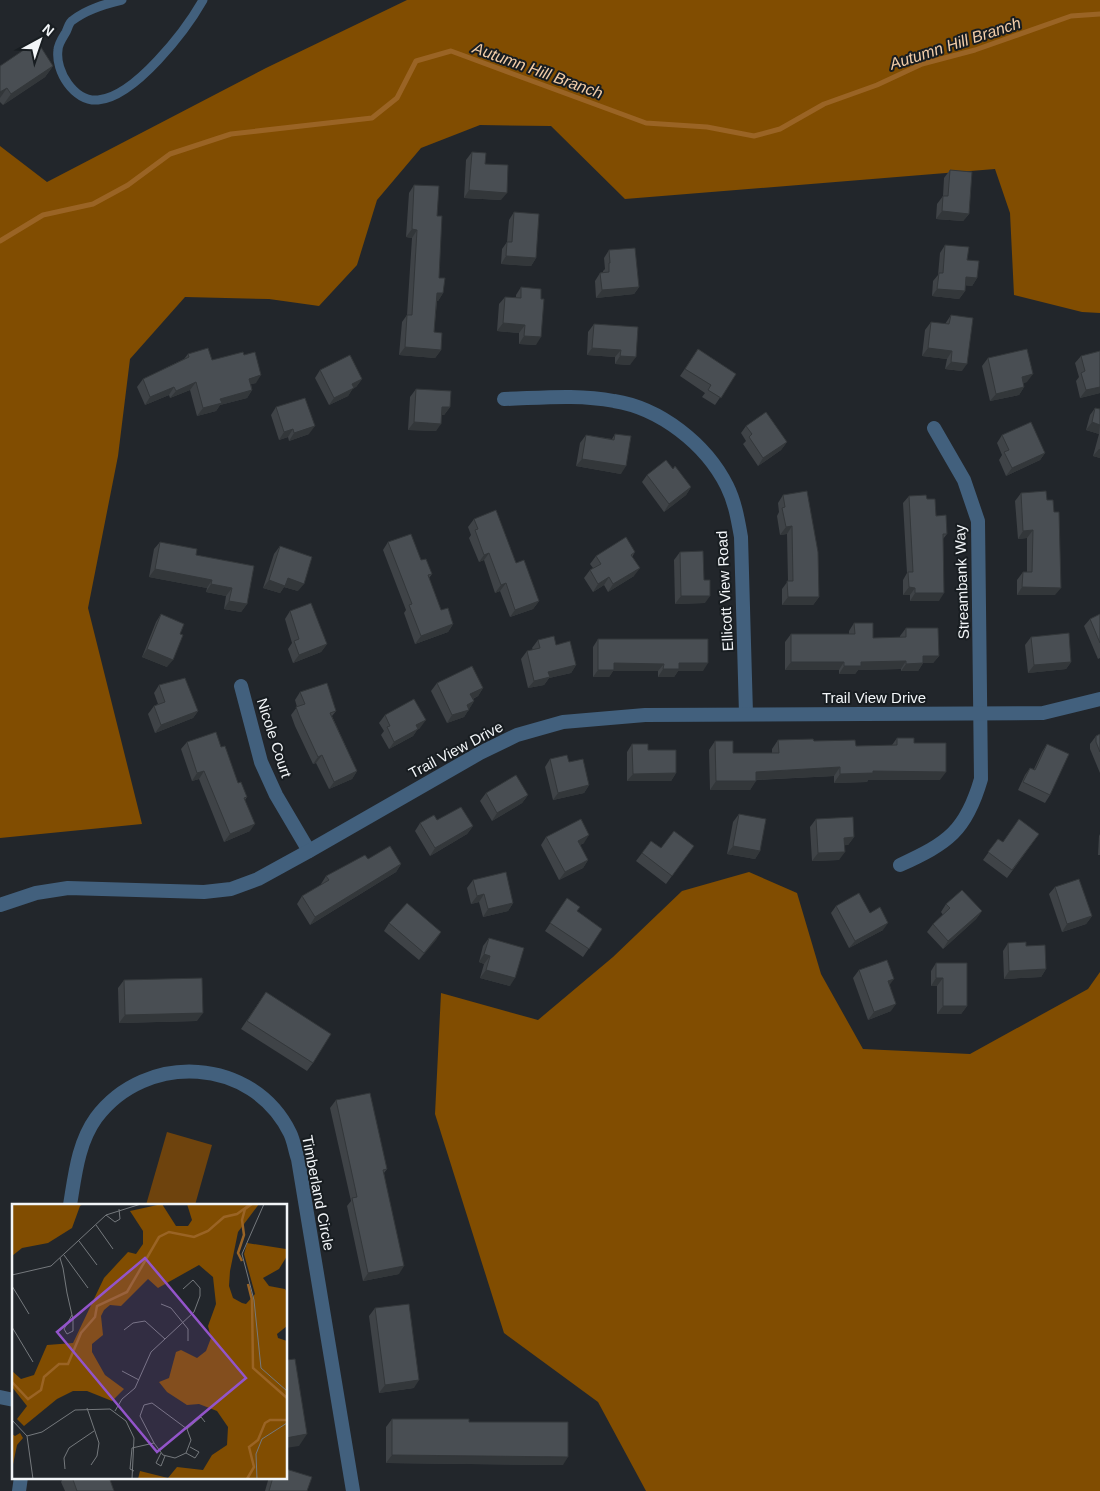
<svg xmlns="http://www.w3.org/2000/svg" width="1100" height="1491" viewBox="0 0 1100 1491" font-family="Helvetica,sans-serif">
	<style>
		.green { fill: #6e430d }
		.forest { fill: #814d01 }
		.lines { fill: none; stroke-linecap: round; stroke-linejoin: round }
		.stream { stroke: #9a6425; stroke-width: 5 }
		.service { stroke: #42607d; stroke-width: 9 }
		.minor { stroke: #42607d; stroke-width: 14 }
		.wall { fill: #3f4347 }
		.shaded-wall { fill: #33373a }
		.building { fill: #494e53; stroke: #33373a }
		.labels { text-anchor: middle; stroke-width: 4; stroke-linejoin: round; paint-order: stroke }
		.street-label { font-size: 15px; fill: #f2f5f8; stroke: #181d21 }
		.water-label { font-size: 16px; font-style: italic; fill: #f2cda9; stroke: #181d21 }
		.inset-river { fill: none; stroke: #9a6425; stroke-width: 2.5 }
		.inset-road { fill: none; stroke: #75797d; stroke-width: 1 }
		.view { fill: #9354ca; fill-opacity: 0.15; stroke: #9354ca; stroke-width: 2.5 }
		.inset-edge { fill: none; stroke: #f2f5f8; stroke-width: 2.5 }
	</style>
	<rect width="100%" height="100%" fill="#22262b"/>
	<path class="green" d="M167,1132L212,1145L195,1205H146Z"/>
	<g class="forest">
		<path d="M407,0H1100V313L1082,312L1014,295L1010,213L995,169L625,199L551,126L480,125L421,148L377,200L357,265L319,306L269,299L185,297L130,359L118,456L88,608L142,824L0,838V146L47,182L266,68Z"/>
		<path d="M749,872L797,893L821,974L863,1049L970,1054L1088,989L1100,972V1491H646L598,1402L504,1333L435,1114L441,993L538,1020L613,957L682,891Z"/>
	</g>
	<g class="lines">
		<path class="stream" d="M0,241L43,215L93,204L128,185L170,154L231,134L372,118L397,98L416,61L451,51L646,123L707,127L754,136L780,129L824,104L877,85L922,64L975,50L1071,16L1100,14"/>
		<path class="service" d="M122,0C105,4 87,9 73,20C69,22 68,28 66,32C63,37 58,44 58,50C55,71 74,102 98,100C135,97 186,30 203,0"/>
		<g class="minor">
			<path d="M504,399C540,398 578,394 614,401C660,408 706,444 727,486C735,502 738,520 741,537L746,714"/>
			<path d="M241,686L261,762L276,795L309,851"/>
			<path d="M900,865C948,843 966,831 981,779L978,521L964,480L934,428"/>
			<path d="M0,905L36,893L68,888L204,892L231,889L258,879L309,851L480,753L517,735L563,722L645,715L1043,713L1100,699"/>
			<path d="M70,1205C75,1175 78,1143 96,1118C146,1051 253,1057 290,1133C294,1141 295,1151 298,1159L353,1491"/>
			<path d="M0,1397L14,1400"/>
			<path d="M19,1491L21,1477"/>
		</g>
	</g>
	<g class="wall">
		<path d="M0,66H53L45,77L3,105L0,102Z"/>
		<path d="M472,152L485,164L501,200L464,198L466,160Z"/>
		<path d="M950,170L969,214L963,221L936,219L937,204L943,196L944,178Z"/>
		<path d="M414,185L437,216L439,278L443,293L438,301H437L434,332L441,350L435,358L399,355L402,322L407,315L412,238L406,237L409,193Z"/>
		<path d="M514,212L536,258L531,266L501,264L502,249L507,242L509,220Z"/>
		<path d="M945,245L967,260L977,278L972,286L965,285V291L959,299L932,296L933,281L938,275L940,253Z"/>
		<path d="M609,250L639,287L634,294L596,298L595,281L600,273L603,272V271L605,269L604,258Z"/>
		<path d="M521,287L541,299L536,345L519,344V333L497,331L499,304L505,297H516V295Z"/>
		<path d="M951,315L962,371L945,369L947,359L922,356L925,330L931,322L945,324Z"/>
		<path d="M594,324L638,327L630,365L615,364V357L587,355L588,332Z"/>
		<path d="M698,349L736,374L715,405L702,397L705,393L680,376Z"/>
		<path d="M1100,351V393L1080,398L1076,381L1079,377L1075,363L1081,356Z"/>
		<path d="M188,354L212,360L256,383L251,384L252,390L247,398L220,405L216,411L197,416L190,390L170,398L169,395L145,405L137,387L143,379L184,359Z"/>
		<path d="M988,358L1027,382L1023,383L1024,387L1019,395L990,401L982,366Z"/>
		<path d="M320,370L362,379L356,387L353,388L348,396L329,405L315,378Z"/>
		<path d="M416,389L450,407L444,415H442L436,431L408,430L410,397Z"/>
		<path d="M276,407L309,434L289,441L288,437L279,440L271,415Z"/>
		<path d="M1095,408L1100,409V458L1093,456L1099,434L1086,430L1090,415Z"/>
		<path d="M746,426L787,442L781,450L758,466L743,444L746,441L741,433Z"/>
		<path d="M615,434L621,474L576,466L580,443L586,435L612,439Z"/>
		<path d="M1002,435L1045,453L1040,460L1006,476L999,460L1002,455L997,443Z"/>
		<path d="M673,469L691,487L686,495L664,512L642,482L647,475Z"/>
		<path d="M1021,493L1055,595H1017V580L1023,572H1027V538L1018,539L1015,501Z"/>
		<path d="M783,495L819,597L813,605H782V589L788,581L787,534L780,535L777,516L779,512L778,503Z"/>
		<path d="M909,496L927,499L947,534L943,539L939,601H910V595H903V580L907,573L903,503Z"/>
		<path d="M474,519L516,563L539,601L533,609L510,617L500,591L495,593L484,560L479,562L469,538L471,535L468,527Z"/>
		<path d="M160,542L196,555L254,566L247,604L241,612L224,609L226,596L206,592L207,588L149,577L154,549Z"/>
		<path d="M388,542L421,560L432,574L429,578L441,610L453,624L448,632L415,644L404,613L406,610L383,550Z"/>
		<path d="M280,546L298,591L284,587L280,593L263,588L274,554Z"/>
		<path d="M635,552L632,557L634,576L608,592L604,585L593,592L584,578L590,570L593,568L590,564L596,556Z"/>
		<path d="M680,552L704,580L705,603L675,604L674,560Z"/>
		<path d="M290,611L327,644L321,652L293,663L288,649L292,643L285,619Z"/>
		<path d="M161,614L167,667L142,657L156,622Z"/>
		<path d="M1100,614V658L1098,659L1084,626L1090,619Z"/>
		<path d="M854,623L873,638L900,637V636L906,628L939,656L933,663H923L918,671H901V669L858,670L855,674H839V670H785V642L791,634H849V631Z"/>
		<path d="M1031,637L1071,662L1066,669L1028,673L1025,645Z"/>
		<path d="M598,639L703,671H678L674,677H658V671H613L609,677H593V647Z"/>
		<path d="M538,640L556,645L576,665L571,673L549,678L544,685L528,688L521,659L527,651L533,650L532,648Z"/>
		<path d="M437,683L483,688L478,696L473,699L474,701L464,717L447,723L431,691Z"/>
		<path d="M159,685L198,711L193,718L155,733L148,714L154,706L158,704L154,693Z"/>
		<path d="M300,692L336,711L332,716L357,771L352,779L329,789L316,763L313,764L295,726L291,715L297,707L295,700Z"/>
		<path d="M385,715L420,728L417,730L413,736L389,749L381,735L384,731L379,723Z"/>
		<path d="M1100,734V773L1090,749V744L1096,736Z"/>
		<path d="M897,738L914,743L940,780H868L867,782L834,783V776L756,780L750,790H710L709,750L715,741L733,753H772V749L778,740L814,741L856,746L892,745Z"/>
		<path d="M187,742L221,747L238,783L247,797L245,800L250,831L224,842L199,779L192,781L181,749Z"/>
		<path d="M632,744L648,750L676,773L671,781H627V752Z"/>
		<path d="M1047,744L1050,795L1045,803L1018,790L1025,775L1030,768L1034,769L1042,752Z"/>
		<path d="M550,759L569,762L589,785L584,793L553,800L545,767Z"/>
		<path d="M486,793L528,795L522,803L492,821L480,801Z"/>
		<path d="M739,814L760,851L755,859L727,854L733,822Z"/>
		<path d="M816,819L854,837L848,845H844L839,860L812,861L810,827Z"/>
		<path d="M437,820L473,826L467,834L430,856L415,831L420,823Z"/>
		<path d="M1039,834L1007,878L983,860L998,839L1003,842Z"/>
		<path d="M1100,834V855H1098L1099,836Z"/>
		<path d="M546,837L584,843L580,845L588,860L583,868L559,880L541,845Z"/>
		<path d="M651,841L661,848L688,854L666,884L636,861Z"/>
		<path d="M401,864L396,872L310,925L297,904L302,896L321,885V884L326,876Z"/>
		<path d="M473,880L513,903L508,911L483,917L479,902L471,904L467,888Z"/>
		<path d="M1055,887L1092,916L1086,924L1062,932L1049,894Z"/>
		<path d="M567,898L577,911L602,929L583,957L545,931Z"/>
		<path d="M946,904L982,911L976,919L943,949L927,932L933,924L943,915L941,912Z"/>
		<path d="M836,906L883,930L849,948L831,913Z"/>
		<path d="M389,923L441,932L419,960L384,931Z"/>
		<path d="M489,938L510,986L480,978L484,964L479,962L483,946Z"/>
		<path d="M1008,943L1026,946L1046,969L1041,977L1004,979L1003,951Z"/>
		<path d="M936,963L967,1006L961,1014H937V986H931V971Z"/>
		<path d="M859,970L890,985L891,1011L868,1020L853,978Z"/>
		<path d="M124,980L197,1021L119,1023L118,988Z"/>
		<path d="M266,992L313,1063L307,1071L241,1029Z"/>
		<path d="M336,1100L387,1169L384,1173L399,1274L363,1281L347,1206L351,1201L330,1108Z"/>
		<path d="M375,1308L414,1388L379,1393L369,1316Z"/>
		<path d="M392,1419L469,1422L563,1465L386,1463V1427Z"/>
		<path d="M64,1477H109L114,1491H65L61,1482Z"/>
		<path d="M269,1477H286L307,1491H265Z"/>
	</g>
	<g class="shaded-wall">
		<path d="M53,66L45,77L3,105L11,94Z"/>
		<path d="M7,88L0,98V92Z"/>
		<path d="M469,190L507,193L501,200L464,198Z"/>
		<path d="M942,211L969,214L963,221L936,219Z"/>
		<path d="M412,229L417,230L412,238L406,237Z"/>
		<path d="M506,256L536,258L531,266L501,264Z"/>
		<path d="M966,277L977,278L972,286L961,285Z"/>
		<path d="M639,287L634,294L596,298L602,290Z"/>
		<path d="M937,289L965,291L959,299L932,296Z"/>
		<path d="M437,293H443L438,301H432Z"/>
		<path d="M503,323L525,325L519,333L497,331Z"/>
		<path d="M524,336L541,337L536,345L519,344Z"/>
		<path d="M405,347L441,350L435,358L399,355Z"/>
		<path d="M592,348L621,350L615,357L587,355Z"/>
		<path d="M928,348L952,351L947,359L922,356Z"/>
		<path d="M620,356L636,357L630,365L615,364Z"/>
		<path d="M951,362L967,364L962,371L945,369Z"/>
		<path d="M1033,374L1027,382L1016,384L1022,377Z"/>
		<path d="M261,375L256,383L244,386L249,379Z"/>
		<path d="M362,379L356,387L353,388L348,396L329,405L334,398L352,384Z"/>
		<path d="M196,382L190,390L170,398L176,391Z"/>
		<path d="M174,387L169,395L145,405L150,397Z"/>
		<path d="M1024,387L1019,395L990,401L996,394Z"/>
		<path d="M1100,387V393L1080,398L1086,390Z"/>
		<path d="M252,390L247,398L220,405L216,411L197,416L203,408L220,399Z"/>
		<path d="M442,407H450L444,415H437Z"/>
		<path d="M414,422L441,424L436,431L408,430Z"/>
		<path d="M1092,422L1100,425L1099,434L1086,430Z"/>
		<path d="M315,426L309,434L289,441L294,433Z"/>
		<path d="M293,429L288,437L279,440L284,432Z"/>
		<path d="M787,442L781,450L758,466L763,458Z"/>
		<path d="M1099,449H1100V458L1093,456Z"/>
		<path d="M1045,453L1040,460L1006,476L1012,468Z"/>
		<path d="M582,459L626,466L621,474L576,466Z"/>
		<path d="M691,487L686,495L664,512L669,504Z"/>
		<path d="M792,526L787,534L780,535L786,527Z"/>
		<path d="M1033,530L1027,538L1018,539L1023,531Z"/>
		<path d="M489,553L484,560L479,562L484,555Z"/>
		<path d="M640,568L634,576L608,592L613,584Z"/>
		<path d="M155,569L212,580L207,588L149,577Z"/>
		<path d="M609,577L604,585L593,592L598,584Z"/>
		<path d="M288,578L304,584L298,591L284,587L280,593L263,588L269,580Z"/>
		<path d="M506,583L500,591L495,593L501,585Z"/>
		<path d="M211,584L232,588L226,596L206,592Z"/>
		<path d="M909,587L915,588L910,595H903Z"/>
		<path d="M1022,587L1061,588L1055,595H1017Z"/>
		<path d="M915,593H944L939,601H910Z"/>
		<path d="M681,596H710L705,603L675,604Z"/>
		<path d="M788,597H819L813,605H782Z"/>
		<path d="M229,601L247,604L241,612L224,609Z"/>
		<path d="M539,601L533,609L510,617L515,610Z"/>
		<path d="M453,624L448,632L415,644L421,636Z"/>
		<path d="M327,644L321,652L293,663L299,655Z"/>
		<path d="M147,649L173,660L167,667L142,657Z"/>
		<path d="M923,656H939L933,663H923L918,671H901L906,664Z"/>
		<path d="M906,661L901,669L858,670L855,674H839L844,666L861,662Z"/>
		<path d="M791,662H844L839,670H785Z"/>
		<path d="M1071,662L1066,669L1028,673L1034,665Z"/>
		<path d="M614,663L664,664L658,671H613L609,677H593L598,670Z"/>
		<path d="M679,663H708L703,671H678L674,677H658L663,669Z"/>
		<path d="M576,665L571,673L549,678L544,685L528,688L534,681L548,672Z"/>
		<path d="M483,688L478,696L465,702L470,694Z"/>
		<path d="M474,701L464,717L447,723L452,715L467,705Z"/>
		<path d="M198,711L193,718L155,733L161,725Z"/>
		<path d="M426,720L420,728L417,730L413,736L389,749L394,742L416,725Z"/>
		<path d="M322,755L316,763L313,764L318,757Z"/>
		<path d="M840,767L834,776L750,780L756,772Z"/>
		<path d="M204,771L199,779L192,781L197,773Z"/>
		<path d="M357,771L352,779L329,789L334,782Z"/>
		<path d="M873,771L946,772L940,780H868L867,782L834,783L840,774Z"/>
		<path d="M676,773L671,781H627L633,774Z"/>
		<path d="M716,781H756L750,790H710Z"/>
		<path d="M589,785L584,793L553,800L558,793Z"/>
		<path d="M528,795L522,803L492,821L497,813Z"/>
		<path d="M255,824L250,831L224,842L230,834Z"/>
		<path d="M473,826L467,834L430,856L435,848Z"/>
		<path d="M589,835L584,843L573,848L578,841Z"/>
		<path d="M854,837L848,845L838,846L844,838Z"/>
		<path d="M733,846L760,851L755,859L727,854Z"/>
		<path d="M845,852L839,860L812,861L818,853Z"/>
		<path d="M588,860L583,868L559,880L565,872Z"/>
		<path d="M401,864L396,872L310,925L315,917Z"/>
		<path d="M484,894L479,902L471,904L477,896Z"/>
		<path d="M513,903L508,911L483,917L488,909Z"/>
		<path d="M982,911L976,919L943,949L948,941Z"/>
		<path d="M1092,916L1086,924L1062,932L1067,924Z"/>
		<path d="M888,923L883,930L849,948L855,941Z"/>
		<path d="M441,932L436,940L419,960L424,953Z"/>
		<path d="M484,954L490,956L484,964L479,962Z"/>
		<path d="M1046,969L1041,977L1004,979L1009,971Z"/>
		<path d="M486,970L515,978L510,986L480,978Z"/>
		<path d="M936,978H943L937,986H931Z"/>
		<path d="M894,979L888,987V981Z"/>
		<path d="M896,1004L891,1011L868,1020L874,1012Z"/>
		<path d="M943,1006H967L961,1014H937Z"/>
		<path d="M203,1013L197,1021L119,1023L125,1015Z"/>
		<path d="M404,1266L399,1274L363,1281L368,1273Z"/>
		<path d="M419,1380L414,1388L379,1393L385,1385Z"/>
		<path d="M307,1434L299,1446L286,1448V1438Z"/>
		<path d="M392,1455L568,1457L563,1465L386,1463Z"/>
	</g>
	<g class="building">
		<path d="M37,41L53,66L11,94L7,88L0,92V66Z"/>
		<path d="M472,152L486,153L485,164L508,165L507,193L469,190Z"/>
		<path d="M950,170L972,172L969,214L942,211L943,196H948Z"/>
		<path d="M414,185L439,186L437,216H442L439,278H445L443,293H437L434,332L442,333L441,350L405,347L407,315H412L417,230L412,229Z"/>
		<path d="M514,212L539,214L536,258L506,256L507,242H512Z"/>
		<path d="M945,245L969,247L967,260L979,261L977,278L966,277L965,291L937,289L939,273H943Z"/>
		<path d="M635,248L639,287L602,290L600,273L609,272V263H610L609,250Z"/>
		<path d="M521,287L541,289V299H544L541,337L524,336L525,325L503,323L505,297L521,298Z"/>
		<path d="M951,315L973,318L967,364L951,362L952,351L928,348L931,322L949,324Z"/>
		<path d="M594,324L638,327L636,357L620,356L621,350L592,348Z"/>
		<path d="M208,348L212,360L243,352L244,355L255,352L261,375L249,379L252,390L220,399L222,403L203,408L196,382L176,391L174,387L150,397L143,379L189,357L188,354Z"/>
		<path d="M698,349L736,374L721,398L708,390L711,385L685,369Z"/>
		<path d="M1027,349L1033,374L1022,377L1024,387L996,394L988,358Z"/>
		<path d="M1100,351V387L1086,390L1081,373L1085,371L1081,356Z"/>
		<path d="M350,355L362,379L352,384L354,388L334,398L320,370Z"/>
		<path d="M416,389L451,391L450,407H442L441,424L414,422Z"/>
		<path d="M305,398L315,426L294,433L293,429L284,432L276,407Z"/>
		<path d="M1095,408L1100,409V425L1092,422Z"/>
		<path d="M766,412L787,442L763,458L749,437L752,434L746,426Z"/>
		<path d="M1031,422L1045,453L1012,468L1004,452L1009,450L1002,435Z"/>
		<path d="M615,434L631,436L626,466L582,459L586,435L614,440Z"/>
		<path d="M666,460L673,469L675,466L691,487L669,504L647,475Z"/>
		<path d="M807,491L818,552L819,597H788L787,581H793L792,526L786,527L782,508L785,507L783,495Z"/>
		<path d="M1046,491L1047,500H1053L1054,512H1059L1061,588L1022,587L1023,572H1032L1033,530L1023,531L1021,493Z"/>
		<path d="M926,495L927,499H935L936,516L946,515L947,534H943L944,593H915V588L909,587L908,572H913L909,496Z"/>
		<path d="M496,510L516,563L524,560L539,601L515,610L506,583L501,585L489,553L484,555L475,530L478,529L474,519Z"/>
		<path d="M411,534L421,560L426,559L432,574L428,575L441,610L448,608L453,624L421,636L409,605L412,604L388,542Z"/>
		<path d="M626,537L635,552L631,555L640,568L613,584L609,577L598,584L590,570L601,564L596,556Z"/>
		<path d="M160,542L197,549L196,555L254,566L247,604L229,601L232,588L211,584L212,580L155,569Z"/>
		<path d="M280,546L312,557L304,584L288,578L285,586L269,580Z"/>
		<path d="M703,551L704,580H710V596H681L680,552Z"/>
		<path d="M311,603L327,644L299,655L294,641L299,639L290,611Z"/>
		<path d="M161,614L184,624L180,634L183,635L173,660L147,649Z"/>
		<path d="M1100,614V643L1090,619Z"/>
		<path d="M854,623H873V638L906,637V628H938L939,656H923V663L906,664V661L861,662V666H844V662H791V634H855Z"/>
		<path d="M1069,633L1071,662L1034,665L1031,637Z"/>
		<path d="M554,636L556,645L570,641L576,665L548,672L550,677L534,681L527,651L540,648L538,640Z"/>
		<path d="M598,639H708V663H679V669H663L664,664L614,663V670H598Z"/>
		<path d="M472,666L483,688L470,694L474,701L467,705L469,710L452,715L437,683Z"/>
		<path d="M185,678L198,711L161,725L154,706L165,702L159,685Z"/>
		<path d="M327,683L336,711L330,713L357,771L334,782L322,755L318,757L300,718L296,707L305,704L300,692Z"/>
		<path d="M414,699L426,720L416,725L418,729L394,742L387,727L390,726L385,715Z"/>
		<path d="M216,732L221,747L225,746L238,783L241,782L247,797L244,798L255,824L230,834L204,771L197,773L187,742Z"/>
		<path d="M1100,734V752L1096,742V736Z"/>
		<path d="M897,738H914V743H946V772L873,771V773L840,774V767L756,772V781H716L715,741H733V753H779L778,740L813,739L814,741L855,740L856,746L897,745Z"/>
		<path d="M632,744H648V750H676V773L633,774Z"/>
		<path d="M1047,744L1069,754L1050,795L1023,782L1030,768L1035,770Z"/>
		<path d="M567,755L569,762L583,759L589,785L558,793L550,759Z"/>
		<path d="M516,775L528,795L497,813L486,793Z"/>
		<path d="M461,807L473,826L435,848L420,823L434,815L437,820Z"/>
		<path d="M739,814L766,819L760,851L733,846Z"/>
		<path d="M853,817L854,837L844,838L845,852L818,853L816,819Z"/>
		<path d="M581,819L589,835L578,841L588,860L565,872L546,837Z"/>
		<path d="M1019,819L1039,834L1012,870L988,852L998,839L1003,842Z"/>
		<path d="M674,831L694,846L672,876L642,853L651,841L661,848Z"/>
		<path d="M390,846L401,864L315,917L302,896L329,880L326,876L365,855L368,859Z"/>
		<path d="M506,872L513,903L488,909L484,894L477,896L473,880Z"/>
		<path d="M1079,879L1092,916L1067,924L1055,887Z"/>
		<path d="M962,890L982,911L948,941L933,924L950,908L946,904Z"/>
		<path d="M859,893L870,913L880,907L888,923L855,941L836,906Z"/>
		<path d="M567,898L580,907L577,911L602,929L589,949L550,923Z"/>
		<path d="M407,903L441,932L424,953L389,923Z"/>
		<path d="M489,938L524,948L515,978L486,970L490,956L484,954Z"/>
		<path d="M1026,942V946L1045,945L1046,969L1009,971L1008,943Z"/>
		<path d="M887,960L894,979L888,981L896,1004L874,1012L859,970Z"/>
		<path d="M936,963H967V1006H943V978H936Z"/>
		<path d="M202,978L203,1013L125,1015L124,980Z"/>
		<path d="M266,992L331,1034L313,1063L247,1021Z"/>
		<path d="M370,1093L387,1169L383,1170L404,1266L368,1273L352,1198L357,1197L336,1100Z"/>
		<path d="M409,1304L419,1380L385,1385L375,1308Z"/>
		<path d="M295,1359L307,1434L286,1438V1360Z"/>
		<path d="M392,1419H469V1422H568V1457L392,1455Z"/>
		<path d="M286,1469L312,1477L307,1491H269L273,1477H286Z"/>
		<path d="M72,1477H109L114,1491H77Z"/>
	</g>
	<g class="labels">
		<g class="street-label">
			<text transform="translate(962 582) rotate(-92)" y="5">Streambank Way</text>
			<text transform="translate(725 591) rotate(-93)" y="5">Ellicott View Road</text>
			<text x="874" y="703">Trail View Drive</text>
			<text transform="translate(274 738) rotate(72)" y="5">Nicole Court</text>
			<text transform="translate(456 750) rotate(-28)" y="5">Trail View Drive</text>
			<text transform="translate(318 1193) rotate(79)" y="5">Timberland Circle</text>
		</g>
		<g class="water-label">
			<text transform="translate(955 43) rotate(-18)" y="6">Autumn Hill Branch</text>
			<text transform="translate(538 70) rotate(20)" y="6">Autumn Hill Branch</text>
		</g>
	</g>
	<g transform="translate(12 1204)">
		<rect width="275" height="275" fill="#22262b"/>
		<path d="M0,0H71L68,2L60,24L36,39L10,44L0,52ZM150,0L164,22H176L180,16L175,0H247L226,28L218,67L217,82L221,94L230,99L234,100L243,90L232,50L235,39L274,45L275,52L267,65L251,74L257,82L273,85L275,88V122L265,130L266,134L275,137V275H126L128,267L156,274L165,263L191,266L200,251L215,241L216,223L205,207L187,200L175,201L155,188L147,178L157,174L164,148L169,146L185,154L194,147L199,134L196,122L204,100L201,73L187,61L146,84L136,75L109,102L98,101L92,106L89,112L91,131L80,140V148L93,171L112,185L100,197L75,187H61L45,195L12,222L5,215L15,202L0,183V167L9,175L22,171L35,141L61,139L92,74L116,48L124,50L131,40V27L118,7ZM8,229L11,234L5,241L0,265V230L3,232Z" fill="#814d01"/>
		<path class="inset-river" d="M230,57L226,49L232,31L230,16L233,5L240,0M236,80L240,96L241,164L275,194M0,178L16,195L29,186L32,173L47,160H56L69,129L83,113L85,102L115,88L147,33L157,28L182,33L196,27L212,13L225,10L236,2M235,275L242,263L237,243L246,236L253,219L258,216H275"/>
		<path class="inset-road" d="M252,0L230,50L242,96L249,164L275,187M94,11L103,18L108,15L107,5M84,21L101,45M67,37L85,61M52,51L76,84M48,54L51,64L55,89L60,111L61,116V127L55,130L52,125L60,111M0,71L39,62L94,11L129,0M0,82L17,110M149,100L159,104L176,125V137M0,123L21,158M112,126L121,119L133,117L153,135M110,167L127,176M75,204L87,239L85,252L79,261M103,207L110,195L123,184L139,148L182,108L188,92V84L181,76L171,85M0,216L15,232L21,275M175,225L189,213L193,218M15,232L30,228L63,206L98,205L114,217L122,234L120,275M149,249L144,259L149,262L153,252M174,249L183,254L187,248L178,243M53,265L52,254L57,244L82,227M122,267L118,265L120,244L142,239L128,212L132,201L140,199L175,225L179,236L174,249L163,254L151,251L142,239M245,275L244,250L250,235L275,219"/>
		<path class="view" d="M133,54L234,174L145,248L45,128Z"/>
		<rect width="275" height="275" class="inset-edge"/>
	</g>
	<g transform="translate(40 40) rotate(40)" stroke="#181d21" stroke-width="4" paint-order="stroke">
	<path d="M0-4L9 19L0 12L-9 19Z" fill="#f2f5f8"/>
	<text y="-8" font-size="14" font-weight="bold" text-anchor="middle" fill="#f2f5f8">N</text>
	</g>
</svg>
